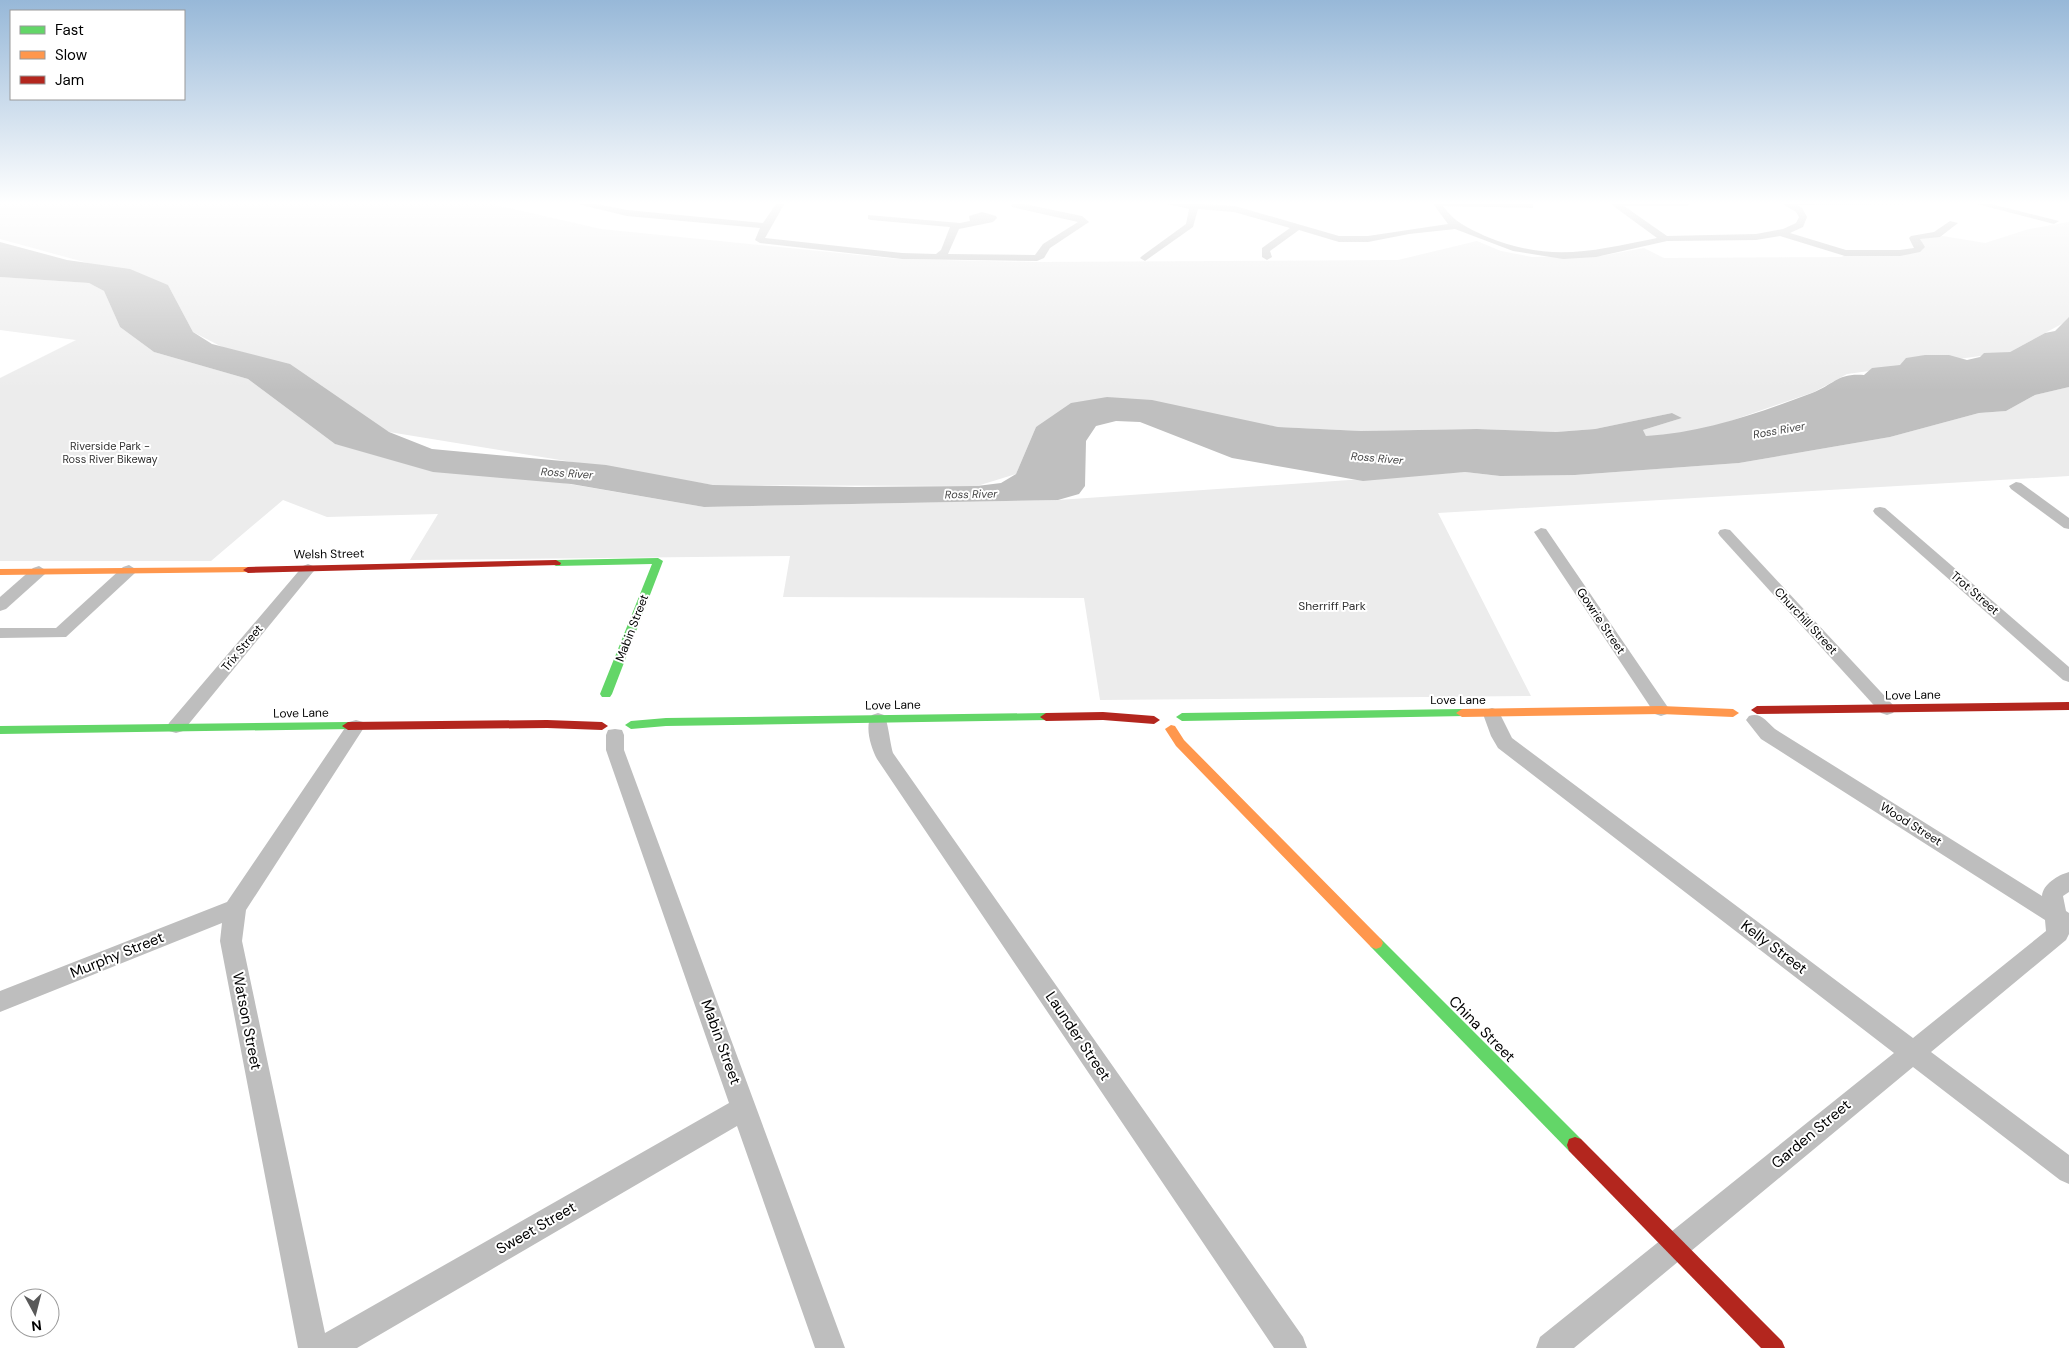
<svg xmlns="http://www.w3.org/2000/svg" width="2069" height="1348" viewBox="0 0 2069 1348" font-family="'DM Sans',sans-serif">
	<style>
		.green { fill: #ececec }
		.water { fill: #bfbfbf }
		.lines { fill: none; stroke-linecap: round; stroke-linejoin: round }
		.street { fill: #bebebe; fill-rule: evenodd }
		.fast { fill: #63d668; fill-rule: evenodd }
		.slow { fill: #ff974d; fill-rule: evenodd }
		.jam { fill: #b3261e; fill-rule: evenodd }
		.labels { text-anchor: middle; stroke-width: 4; stroke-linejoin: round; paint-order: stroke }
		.far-water-label { font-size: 11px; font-style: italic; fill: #444; stroke: #fff }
		.far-park-label { font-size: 11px; fill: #333; stroke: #fff }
		.street-label { font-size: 12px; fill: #000; stroke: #fff }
		.park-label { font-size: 12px; fill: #333; stroke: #fff }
		.near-street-label { font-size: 15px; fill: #000; stroke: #fff }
	</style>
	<rect width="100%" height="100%" fill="#fff"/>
	<g class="green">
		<path d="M0,201H478L601,229L898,259L1034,262L1398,260L1477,241L1501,251L1532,257L1601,256L1644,248L1664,258L1842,257L1845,254L1918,252L1923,249L1918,239L1943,236L1985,243L2029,229L2069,222V320L2010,352L1847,374L1814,392L1713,427L1671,435L1646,436L1643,430L1682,418L1672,413L1595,429L1556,432L1477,429L1361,431L1278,427L1107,397L1036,427L1016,474L977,486L713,485L389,432L193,332L168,285L0,239Z"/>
		<path d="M0,277L89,283L104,291L120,327L154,352L248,379L335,444L704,507L1058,500L1465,472L1500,476L1575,475L1739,463L1890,437L1979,413L2006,411L2035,395L2069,387V476L1438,513L1531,696L1100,700L1084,598L783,597L790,556L410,560L438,514L327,517L283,500L211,561H0V378L76,340L0,330Z"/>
	</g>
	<path class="water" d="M0,242L67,260L130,269L168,285L193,332L212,344L290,364L389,432L432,449L606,465L713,485L856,487L977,486L1001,483L1016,474L1036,427L1071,403L1107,397L1152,400L1278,427L1361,431L1477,429L1556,432L1595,429L1672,413L1682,418L1643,430L1646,436C1703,433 1759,413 1812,393C1835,384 1837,373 1864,375L1872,368L1900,365L1906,358L1925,355H1949L1967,360L1980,357L1984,353L2010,352L2045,333L2055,331L2069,317V387L2035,395L2006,411L1979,413L1890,437L1739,463L1575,475L1500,476L1465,472L1363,481L1232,458L1140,422L1116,421L1096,426L1086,441L1085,486L1079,494L1058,500L704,507L571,484L433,472L335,444L248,379L154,352L120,327L104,291L89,283L0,277Z"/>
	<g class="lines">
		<g class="street">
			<path d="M565,201H581L627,210L763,223L778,201H786L765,238L902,253L936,254L941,250L950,227L871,220L868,219V215L960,223L970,221L969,216L982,212L996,216L997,218L993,222L959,229L948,254L1035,255L1043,244L1078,222L1012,207L1011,205L1015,202L1082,216L1089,222L1050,248L1044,258L1037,261L902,259L760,243L755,240L760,228L627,216Z"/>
			<path d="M1155,201L1235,206L1339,236H1368L1448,224L1431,201L1530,203L1533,204V208L1443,206C1454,222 1468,228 1485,236C1550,263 1592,251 1657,238L1612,205L1611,203L1613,201H1690L1691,203L1687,206H1624L1667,236L1756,234L1783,229L1796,223L1799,217L1796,212L1778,201H1917L1913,204L1797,205L1802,208L1807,217L1803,227L1790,233L1846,250H1900L1914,248L1909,238L1911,236L1934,232L1950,221L1958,223L1940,237L1920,239L1925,247L1920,252L1900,256H1845L1780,236L1756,240L1667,241L1596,257L1563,259L1513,251L1455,229L1409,234L1368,242H1339L1299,230L1270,251L1272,257L1267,260L1262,257V248L1290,228L1234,212L1198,209L1193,227L1145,261L1140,258L1142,256L1186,224L1189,209Z"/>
			<path d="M1965,201H1979L2059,221L2054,224Z"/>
			<path d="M2016,482L2021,483L2069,518V529L2064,528L2011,489L2009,486Z"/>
			<path d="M1880,507L1885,508L2069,667V682L2063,680L1875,514L1873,511L1875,508Z"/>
			<path d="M1541,528L1546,529L1667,706L1670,710L1667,714L1661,716L1655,714L1534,532Z"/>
			<path d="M1725,529L1730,530L1893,705L1896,709L1893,713L1887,715L1881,713L1720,536L1718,533L1720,530Z"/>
			<path d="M308,564L313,566L316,569L313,572L183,731L176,733L169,731L167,727L169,723L303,566Z"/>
			<path d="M129,565L137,570L135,573L66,637L0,638V628H56L123,567Z"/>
			<path d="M39,566L47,571L45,574L6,609L0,611V597L33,568Z"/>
			<path d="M1492,708L1498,710L1512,738L1913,1038L2046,931L2045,920L1761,739L1746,720L1749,716C1761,712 1766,721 1775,729L2042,896C2043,884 2058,875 2069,872V892L2063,896L2066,911L2069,913V934L2066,940L1931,1052L2069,1155V1184L2060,1180L1913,1067L1574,1348H1536L1540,1337L1894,1053L1498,748L1491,736L1483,714L1486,710Z"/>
			<path d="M878,713L884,715C888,721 890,743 893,753L1303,1337L1307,1348H1274L877,759C871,748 864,726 872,715Z"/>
			<path d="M356,720L363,722L365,726L246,910L242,941L325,1333L729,1103L606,750V735L608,730L615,729L622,730L624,735V750L845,1348H815L737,1126L357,1348H298L220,941L222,923L0,1012V991L227,902L349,722Z"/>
		</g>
		<g class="fast">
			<path d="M658,558L663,561L612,694L610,697H602L600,694L652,564L556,566L551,563L556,560Z"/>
			<path d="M1462,709L1466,710L1468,713L1466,716L1182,721L1176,717L1182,713Z"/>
			<path d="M1046,713L1050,714L1052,717L1050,720L666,726L631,729L625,725L631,721L666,718Z"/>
			<path d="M348,722L354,726L352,729L0,734V726Z"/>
			<path d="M1376,937L1381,939L1581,1139L1583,1145L1581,1151L1575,1153L1569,1151L1371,947L1369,943L1371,939Z"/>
		</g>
		<g class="slow">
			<path d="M248,567L253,570L252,572L0,575V569Z"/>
			<path d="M1661,706L1733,709L1739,713L1733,717L1661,714L1462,717L1456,713L1462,709Z"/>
			<path d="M1171,725L1175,726L1184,740L1381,939L1383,943L1381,947L1376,949L1371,947L1176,746L1165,729Z"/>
		</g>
		<g class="jam">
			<path d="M556,560L561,563L560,565L248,573L243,570L248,567Z"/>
			<path d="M2069,702V710L1757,714L1751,710L1757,706Z"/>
			<path d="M1103,712L1154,716L1160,720L1154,724L1103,720L1046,721L1040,717L1046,713Z"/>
			<path d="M547,720L602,722L608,726L602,730L547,728L348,730L342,726L348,722Z"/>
			<path d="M1575,1137L1581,1139L1782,1341L1785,1348H1761L1569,1151L1567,1145L1569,1139Z"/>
		</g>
	</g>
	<linearGradient id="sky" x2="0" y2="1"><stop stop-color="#97b8d8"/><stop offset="0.52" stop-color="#fff"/><stop offset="1" stop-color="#fff" stop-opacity="0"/></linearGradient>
	<rect width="2069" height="390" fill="url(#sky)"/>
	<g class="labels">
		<g class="far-water-label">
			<text transform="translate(1779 430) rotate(-10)" y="4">Ross River</text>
			<text transform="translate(1377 458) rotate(5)" y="4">Ross River</text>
			<text transform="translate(567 473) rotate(4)" y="4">Ross River</text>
			<text transform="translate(971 494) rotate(-1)" y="4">Ross River</text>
		</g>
		<g class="far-park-label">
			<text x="110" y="450">Riverside Park -<tspan x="110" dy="13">Ross River Bikeway</tspan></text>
		</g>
		<g class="street-label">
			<text transform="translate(329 554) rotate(-1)" y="4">Welsh Street</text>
			<text transform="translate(1975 593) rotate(41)" y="4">Trot Street</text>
			<text transform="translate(1601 621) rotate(56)" y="4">Gowrie Street</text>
			<text transform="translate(1806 621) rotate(47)" y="4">Churchill Street</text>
			<text transform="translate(632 628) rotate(-69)" y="4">Mabin Street</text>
			<text transform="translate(242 648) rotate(-50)" y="4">Trix Street</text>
			<text transform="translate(1913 695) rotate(-1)" y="4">Love Lane</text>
			<text x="1458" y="704">Love Lane</text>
			<text transform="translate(893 705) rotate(-1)" y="4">Love Lane</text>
			<text transform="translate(301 713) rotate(-1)" y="4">Love Lane</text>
			<text transform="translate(1911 824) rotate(32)" y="4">Wood Street</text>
		</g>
		<g class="park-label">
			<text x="1332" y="610">Sherriff Park</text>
		</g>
		<g class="near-street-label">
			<text transform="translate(1774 947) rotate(37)" y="5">Kelly Street</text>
			<text transform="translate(117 955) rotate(-22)" y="5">Murphy Street</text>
			<text transform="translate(247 1021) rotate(79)" y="5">Watson Street</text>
			<text transform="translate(1482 1029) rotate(45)" y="5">China Street</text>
			<text transform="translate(1078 1036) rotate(56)" y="5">Launder Street</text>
			<text transform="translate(721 1042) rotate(70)" y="5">Mabin Street</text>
			<text transform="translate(1811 1134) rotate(-40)" y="5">Garden Street</text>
			<text transform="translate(536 1228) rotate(-30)" y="5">Sweet Street</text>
		</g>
	</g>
	<rect x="10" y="10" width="175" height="90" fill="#ffffff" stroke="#999999"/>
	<rect x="20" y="26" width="25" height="8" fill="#63d668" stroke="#999999"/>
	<text x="55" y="35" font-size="15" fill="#000000">Fast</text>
	<rect x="20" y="51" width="25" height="8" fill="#ff974d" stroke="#999999"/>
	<text x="55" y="60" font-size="15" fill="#000000">Slow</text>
	<rect x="20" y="76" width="25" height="8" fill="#b3261e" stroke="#999999"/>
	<text x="55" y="85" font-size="15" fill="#000000">Jam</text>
	<g transform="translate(35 1313) rotate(173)"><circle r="24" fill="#ffffff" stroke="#999999"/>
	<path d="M0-4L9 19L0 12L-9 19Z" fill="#595959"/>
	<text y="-8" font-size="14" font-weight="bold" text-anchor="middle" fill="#000000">N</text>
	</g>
</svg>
